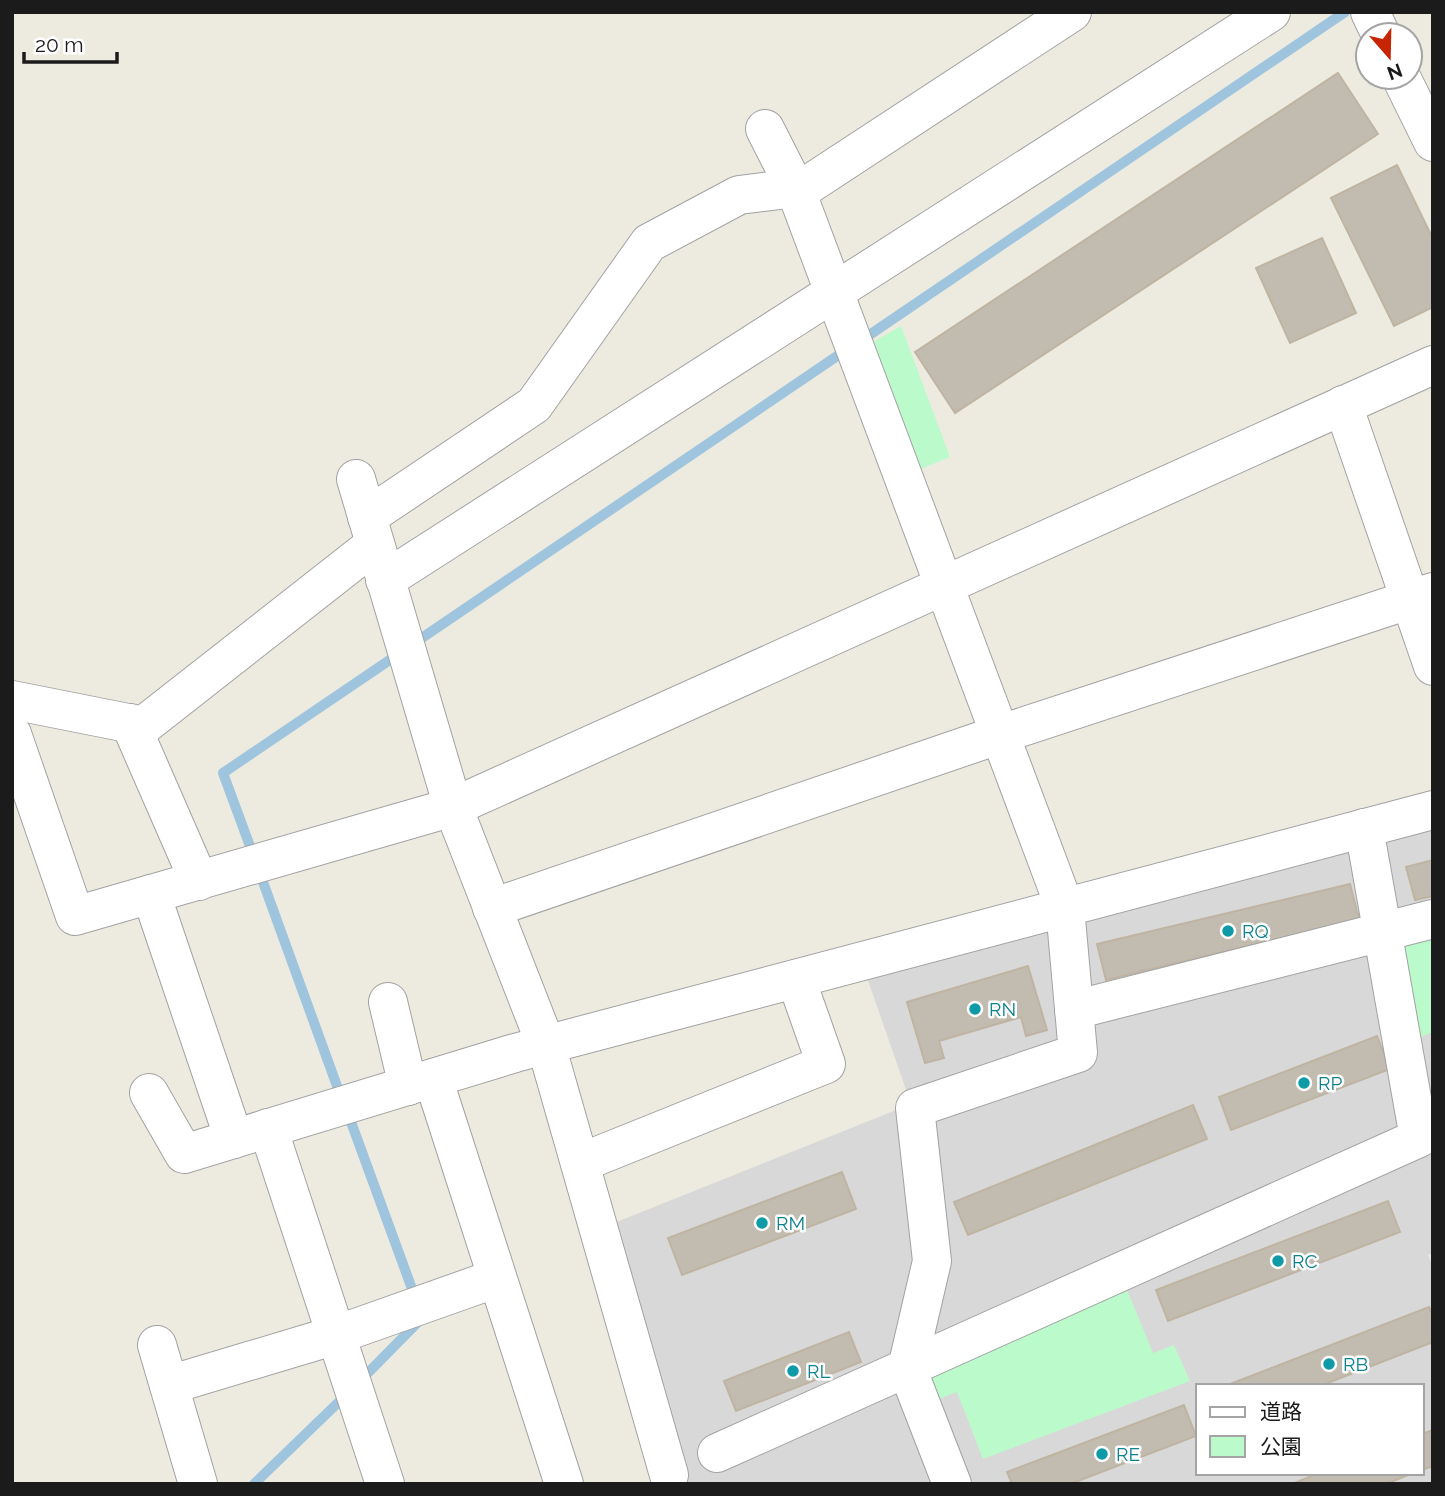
<svg xmlns="http://www.w3.org/2000/svg" width="1445" height="1496" viewBox="0 0 1445 1496" font-family="Raleway,'Noto Sans JP',sans-serif">
	<style>
		.residential { fill: #d9d8d8; fill-rule: evenodd }
		.park { fill: #bafacb }
		.lines { fill: none; stroke-linecap: round; stroke-linejoin: round }
		.stream { stroke: #9fc4dd; stroke-width: 10 }
		.building { fill: #c2bbb0; stroke: #bfb4a2; stroke-width: 2 }
		.minor-casing { stroke: #a2a2a2; stroke-width: 40 }
		.minor { stroke: #fff; stroke-width: 38 }
		.culture-dot { fill: #0f9aa8; stroke: #fff; stroke-width: 2.5 }
		.labels { text-anchor: middle; stroke-width: 5; stroke-linejoin: round; paint-order: stroke }
		.culture-label { font-size: 19px; fill: #0d838f; stroke: #fff; text-anchor: start }
	</style>
	<rect width="100%" height="100%" fill="#edebe0"/>
	<path class="residential" d="M1433,816V1253L1428,1255L1433,1267V1484H686L609,1225L911,1104L863,966ZM1198,1386H1422V1473H1198Z"/>
	<g class="park">
		<path d="M901,326L950,457L911,473L863,348Z"/>
		<path d="M1433,937V1032L1408,1042L1392,947Z"/>
		<path d="M1123,1280L1153,1353L1174,1345L1190,1381L983,1459L957,1392L936,1400L924,1368Z"/>
	</g>
	<g class="lines">
		<g class="stream">
			<path d="M862,340L1345,12"/>
			<path d="M413,644L846,350"/>
			<path d="M254,857L223,773L400,653"/>
			<path d="M259,871L341,1097"/>
			<path d="M347,1111L415,1297"/>
			<path d="M360,1381L422,1318"/>
			<path d="M254,1484L347,1394"/>
		</g>
	</g>
	<g class="building">
		<path d="M1338,73L1378,134L955,413L915,352Z"/>
		<path d="M1397,165L1433,239V307L1394,326L1331,198Z"/>
		<path d="M1322,238L1356,313L1290,343L1256,268Z"/>
		<path d="M1433,860V896L1415,900L1406,867Z"/>
		<path d="M1350,884L1359,919L1106,980L1097,944Z"/>
		<path d="M1028,966L1047,1030L1026,1036L1021,1017L939,1041L944,1058L925,1063L907,1002Z"/>
		<path d="M1377,1036L1390,1069L1231,1130L1219,1097Z"/>
		<path d="M1193,1105L1207,1139L968,1235L954,1202Z"/>
		<path d="M842,1172L856,1209L682,1275L668,1238Z"/>
		<path d="M1388,1201L1400,1232L1168,1321L1156,1290Z"/>
		<path d="M1429,1307L1433,1316V1342L1320,1386H1225Z"/>
		<path d="M849,1332L861,1362L736,1411L724,1381Z"/>
		<path d="M1184,1405L1196,1436L1070,1484H1012L1007,1472Z"/>
		<path d="M1433,1430V1466L1422,1470V1434Z"/>
		<path d="M1319,1473H1413L1386,1484H1292Z"/>
	</g>
	<g class="lines">
		<g class="minor-casing">
			<g id="minor">
				<path d="M1370,12L1381,35"/>
				<path d="M1401,77L1433,142"/>
				<path d="M765,129L795,188L1065,908L1078,1053L915,1108L932,1261L907,1368L952,1484"/>
				<path d="M1343,405L1433,666"/>
				<path d="M356,479L453,807L546,1045L669,1475"/>
				<path d="M367,517L534,405L649,243L739,195L805,187L1072,12"/>
				<path d="M385,580L1271,12"/>
				<path d="M12,700L143,726L375,544"/>
				<path d="M130,723L199,881"/>
				<path d="M12,734L75,916L453,807L1433,365"/>
				<path d="M151,894L234,1139"/>
				<path d="M492,908L1001,734L1433,592"/>
				<path d="M388,1002L408,1086"/>
				<path d="M1074,1010L1433,919"/>
				<path d="M433,1078L564,1484"/>
				<path d="M149,1093L184,1154L515,1053L1433,810"/>
				<path d="M268,1128L385,1484"/>
				<path d="M580,1163L826,1064L796,979"/>
				<path d="M157,1345L198,1484"/>
				<path d="M169,1385L336,1335L497,1278"/>
				<path d="M717,1453L1419,1138L1364,828"/>
			</g>
		</g>
		<use href="#minor" class="minor"/>
	</g>
	<g class="culture-dot">
		<circle cx="1228" cy="931" r="7"/>
		<circle cx="975" cy="1009" r="7"/>
		<circle cx="1304" cy="1083" r="7"/>
		<circle cx="762" cy="1223" r="7"/>
		<circle cx="1278" cy="1261" r="7"/>
		<circle cx="1329" cy="1364" r="7"/>
		<circle cx="793" cy="1371" r="7"/>
		<circle cx="1102" cy="1454" r="7"/>
	</g>
	<g class="labels">
		<g class="culture-label">
			<text x="1242" y="938">RQ</text>
			<text x="989" y="1016">RN</text>
			<text x="1318" y="1090">RP</text>
			<text x="776" y="1230">RM</text>
			<text x="1292" y="1268">RC</text>
			<text x="1343" y="1371">RB</text>
			<text x="807" y="1378">RL</text>
			<text x="1116" y="1461">RE</text>
		</g>
	</g>
	<rect width="1445" height="1496" fill="none" stroke="#1b1b1b" stroke-width="28"/>
	<rect x="1196" y="1384" width="228" height="91" fill="#ffffff" stroke="#a4a4a4" stroke-width="2"/>
	<rect x="1210" y="1407" width="35" height="10" fill="#ffffff" stroke="#a4a4a4" stroke-width="2"/>
	<text x="1260" y="1419" font-size="21" fill="#1b1b1b">道路</text>
	<rect x="1210" y="1436" width="35" height="21" fill="#bafacb" stroke="#a4a4a4" stroke-width="2"/>
	<text x="1260" y="1454" font-size="21" fill="#1b1b1b">公園</text>
	<g transform="translate(1389 56) rotate(160)"><circle r="33" fill="#ffffff" stroke="#a4a4a4" stroke-width="2"/>
	<path d="M0-5L12 26L0 18L-12 26Z" fill="#c72400"/>
	<text y="-10" font-size="19" font-weight="bold" text-anchor="middle" fill="#1b1b1b">N</text>
	</g>
	<path d="M24 52v10h93v-10" fill="none" stroke="#1b1b1b" stroke-width="3.5"/>
	<text x="35" y="52" font-size="21" fill="#1b1b1b" stroke="#ffffff" stroke-width="5" paint-order="stroke">20 m</text>
</svg>
